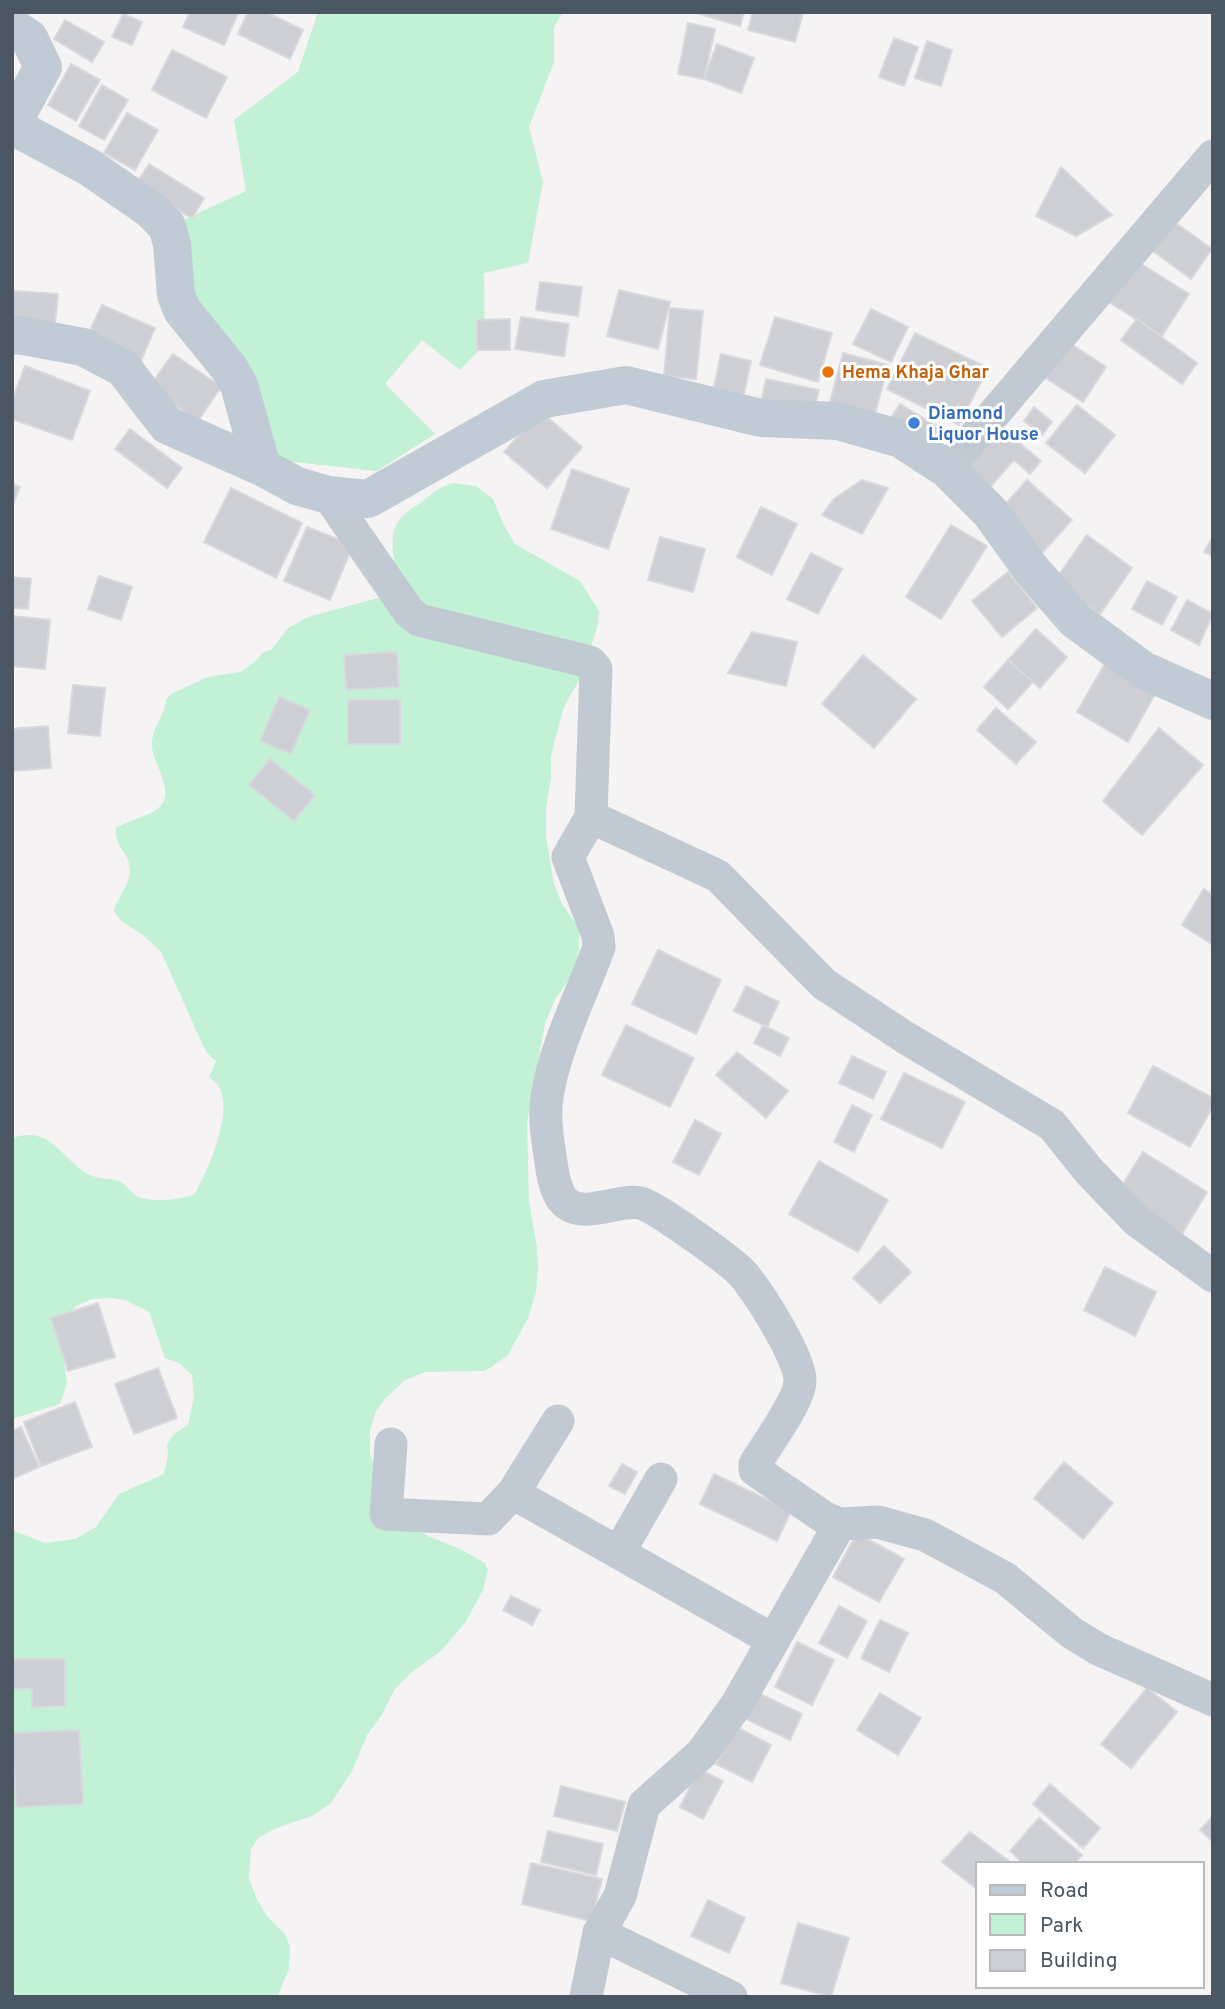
<svg xmlns="http://www.w3.org/2000/svg" width="1225" height="2009" viewBox="0 0 1225 2009" font-family="Overpass,sans-serif">
	<style>
		.green { fill: #c3f1d5 }
		.building { fill: #cdcfd5; stroke: #d7d9de; stroke-width: 2 }
		.lines { fill: none; stroke-linecap: round; stroke-linejoin: round }
		.street { stroke: #c1cad2; stroke-width: 33 }
		.secondary { stroke: #c1cbd6; stroke-width: 38 }
		.food-dot { fill: #e8710a; stroke: #fff; stroke-width: 2.5 }
		.shop-dot { fill: #3f7fe0; stroke: #fff; stroke-width: 2.5 }
		.labels { text-anchor: middle; stroke-width: 6; stroke-linejoin: round; paint-order: stroke }
		.food-label { font-size: 18px; font-weight: bold; fill: #c56008; stroke: #fff; text-anchor: start }
		.shop-label { font-size: 18px; font-weight: bold; fill: #366cbe; stroke: #fff; text-anchor: start }
	</style>
	<rect width="100%" height="100%" fill="#f5f3f3"/>
	<g class="green">
		<path d="M318,12H563L554,27V62L529,127L543,182L528,263L484,273L485,344L460,370L422,340L385,384L435,434L377,471L275,460L178,302L164,229L246,191L234,120L298,72Z"/>
		<path d="M453,483L476,486L493,499L504,525L515,544L580,581L599,611L598,624L582,675L564,707L558,728L551,756V778L546,808V837L554,884L562,904L579,928V948L574,972L556,998L545,1023L527,1123L529,1201L537,1248L538,1268L536,1292L528,1318L508,1355L490,1368L484,1371L425,1372L405,1380L384,1400L376,1411L370,1431V1453L374,1467L411,1524L428,1536L460,1549L485,1563L488,1570L483,1590L465,1623L441,1651L412,1672L395,1689L381,1716L367,1735L352,1771L331,1803L312,1816L277,1828L259,1837L251,1849L249,1878L256,1897L266,1915L285,1934L290,1947L289,1969L277,1997H12V1530L45,1543L75,1539L96,1527L119,1494L164,1474L168,1455L167,1444L173,1435L188,1425L194,1396L192,1375L179,1363L165,1358L149,1312L125,1300L112,1298L92,1299L75,1307L69,1316L63,1353L67,1384L60,1404L12,1419V1138C52,1124 62,1161 90,1175C100,1180 114,1178 121,1182C127,1186 131,1193 137,1196C149,1203 183,1200 195,1194C208,1169 232,1118 220,1089C218,1084 214,1081 209,1077L216,1061L206,1052L161,952L142,934L122,922L114,911C117,897 131,884 130,869C129,852 114,848 116,828C129,820 144,818 156,810C180,793 151,765 152,744C152,727 167,713 166,699L171,694L208,677L241,672L258,659L262,653L271,650L288,628L308,617L400,592C398,568 383,536 402,517C408,510 417,506 424,500C433,493 441,486 453,483Z"/>
	</g>
	<g class="building">
		<path d="M190,12H235L238,13L224,45L183,27Z"/>
		<path d="M248,12H266L303,30L290,59L238,34Z"/>
		<path d="M693,12H744L740,26Z"/>
		<path d="M753,12H803L795,42L748,30Z"/>
		<path d="M123,14L142,22L132,45L112,37Z"/>
		<path d="M65,20L104,42L92,62L54,39Z"/>
		<path d="M688,23L715,29L704,79L678,74Z"/>
		<path d="M894,38L918,47L904,86L879,77Z"/>
		<path d="M927,41L952,50L941,86L915,78Z"/>
		<path d="M717,44L754,58L741,93L704,79Z"/>
		<path d="M172,50L227,77L206,118L152,90Z"/>
		<path d="M71,64L100,80L76,121L48,105Z"/>
		<path d="M102,85L128,100L104,140L79,126Z"/>
		<path d="M127,113L158,130L135,170L104,153Z"/>
		<path d="M149,164L204,198L192,218L136,184Z"/>
		<path d="M1061,167L1112,215L1076,236L1036,216Z"/>
		<path d="M1166,216L1212,249L1191,279L1145,245Z"/>
		<path d="M1130,257L1189,294L1162,336L1103,298Z"/>
		<path d="M540,282L582,287L578,316L536,310Z"/>
		<path d="M619,290L670,302L658,349L607,336Z"/>
		<path d="M12,291L58,294L54,333L12,329Z"/>
		<path d="M102,305L155,328L140,363L86,339Z"/>
		<path d="M670,308L703,311L696,379L664,376Z"/>
		<path d="M871,309L908,327L891,362L853,344Z"/>
		<path d="M521,317L569,324L564,356L515,349Z"/>
		<path d="M775,317L832,333L818,382L760,365Z"/>
		<path d="M510,319V350H477V320Z"/>
		<path d="M1137,319L1197,363L1182,384L1121,340Z"/>
		<path d="M915,333L988,368L959,425L887,389Z"/>
		<path d="M1064,339L1106,367L1083,402L1041,375Z"/>
		<path d="M843,353L888,365L873,422L828,410Z"/>
		<path d="M173,354L221,387L198,421L149,387Z"/>
		<path d="M721,354L751,361L742,403L712,396Z"/>
		<path d="M25,366L90,391L72,440L12,419V401Z"/>
		<path d="M766,379L819,390L813,415L761,404Z"/>
		<path d="M900,404L946,432L933,452L887,424Z"/>
		<path d="M1077,405L1115,435L1085,473L1046,443Z"/>
		<path d="M1034,407L1052,422L1042,435L1024,421Z"/>
		<path d="M540,411L582,447L547,488L504,452Z"/>
		<path d="M995,422L1041,461L1030,474L1014,460L990,487L961,461Z"/>
		<path d="M130,429L182,468L167,488L115,449Z"/>
		<path d="M572,469L629,489L608,549L551,529Z"/>
		<path d="M862,480L888,488L862,534L822,515L834,499Z"/>
		<path d="M1027,480L1072,520L1042,553L997,513Z"/>
		<path d="M12,484L20,487L12,506Z"/>
		<path d="M231,488L302,523L276,578L204,542Z"/>
		<path d="M761,507L797,524L772,575L737,557Z"/>
		<path d="M951,525L987,546L941,619L906,597Z"/>
		<path d="M307,527L353,545L330,600L284,581Z"/>
		<path d="M1087,535L1132,568L1100,614L1054,582Z"/>
		<path d="M1213,536V556L1204,552Z"/>
		<path d="M660,537L705,549L693,592L648,580Z"/>
		<path d="M811,553L842,569L818,614L787,599Z"/>
		<path d="M1008,572L1037,608L1002,637L972,601Z"/>
		<path d="M99,576L132,587L121,620L88,609Z"/>
		<path d="M12,577L31,579L28,609L12,608Z"/>
		<path d="M1147,581L1177,597L1162,625L1132,609Z"/>
		<path d="M1187,600L1213,614L1199,645L1171,630Z"/>
		<path d="M12,616L50,620L45,669L12,666Z"/>
		<path d="M1036,629L1067,657L1040,688L1008,660Z"/>
		<path d="M752,632L797,642L786,686L728,673Z"/>
		<path d="M397,652L399,687L346,690L344,655Z"/>
		<path d="M863,655L916,699L874,748L822,704Z"/>
		<path d="M1008,660L1033,682L1008,709L984,687Z"/>
		<path d="M1107,660L1158,689L1128,742L1077,712Z"/>
		<path d="M73,685L105,688L100,736L68,733Z"/>
		<path d="M279,697L310,710L291,754L260,741Z"/>
		<rect x="348" y="700" width="52" height="44"/>
		<path d="M996,708L1036,742L1016,764L977,730Z"/>
		<path d="M48,726L51,768L12,771V729Z"/>
		<path d="M1159,728L1203,765L1142,835L1103,801Z"/>
		<path d="M270,759L315,795L294,821L249,785Z"/>
		<path d="M1204,889L1213,895V945L1182,925Z"/>
		<path d="M658,950L721,980L696,1034L632,1004Z"/>
		<path d="M746,986L779,1002L767,1027L734,1011Z"/>
		<path d="M626,1025L694,1058L670,1107L602,1075Z"/>
		<path d="M763,1025L789,1038L780,1056L754,1043Z"/>
		<path d="M737,1052L788,1091L766,1118L716,1075Z"/>
		<path d="M852,1056L886,1072L873,1099L839,1083Z"/>
		<path d="M1153,1066L1213,1098V1106L1190,1147L1128,1113Z"/>
		<path d="M904,1073L965,1102L942,1148L881,1119Z"/>
		<path d="M852,1105L872,1115L854,1152L834,1142Z"/>
		<path d="M695,1120L721,1134L699,1175L673,1162Z"/>
		<path d="M1143,1152L1207,1192L1180,1237L1115,1197Z"/>
		<path d="M819,1161L888,1200L858,1252L789,1214Z"/>
		<path d="M884,1246L911,1272L880,1303L853,1278Z"/>
		<path d="M1105,1267L1156,1292L1135,1336L1084,1310Z"/>
		<path d="M98,1303L115,1357L68,1371L51,1318Z"/>
		<path d="M158,1368L177,1418L134,1434L115,1384Z"/>
		<path d="M75,1402L92,1447L41,1466L24,1422Z"/>
		<path d="M21,1427L39,1467L12,1479V1431Z"/>
		<path d="M1064,1462L1113,1503L1083,1539L1034,1498Z"/>
		<path d="M622,1464L637,1472L625,1494L609,1486Z"/>
		<path d="M714,1474L791,1511L777,1541L700,1504Z"/>
		<path d="M857,1533L904,1559L879,1602L833,1577Z"/>
		<path d="M511,1596L540,1610L532,1625L503,1610Z"/>
		<path d="M839,1606L867,1621L847,1658L819,1643Z"/>
		<path d="M880,1620L908,1633L889,1672L861,1658Z"/>
		<path d="M797,1642L834,1660L812,1705L775,1687Z"/>
		<path d="M12,1659H65V1706L32,1707V1689H12Z"/>
		<path d="M1147,1688L1177,1712L1131,1768L1101,1744Z"/>
		<path d="M756,1692L802,1714L790,1740L744,1718Z"/>
		<path d="M880,1693L921,1718L898,1755L857,1730Z"/>
		<path d="M736,1727L771,1745L752,1782L716,1764Z"/>
		<path d="M79,1730L83,1804L16,1807L12,1733Z"/>
		<path d="M699,1769L723,1781L703,1819L680,1807Z"/>
		<path d="M1050,1784L1100,1828L1083,1848L1033,1804Z"/>
		<path d="M561,1786L625,1802L617,1831L554,1816Z"/>
		<path d="M1213,1816V1842L1200,1830Z"/>
		<path d="M1039,1818L1082,1855L1074,1864H1024L1010,1851Z"/>
		<path d="M548,1831L603,1844L596,1875L541,1862Z"/>
		<path d="M970,1832L1013,1864H978V1890L942,1862Z"/>
		<path d="M531,1863L602,1879L591,1921L522,1904Z"/>
		<path d="M708,1900L745,1918L729,1953L691,1936Z"/>
		<path d="M798,1923L849,1938L831,1997L781,1983Z"/>
	</g>
	<g class="lines">
		<g class="street">
			<path d="M947,469L1213,156"/>
			<path d="M328,495L409,612L419,620L590,662L596,669L591,817L568,857L598,936L599,947C582,994 554,1049 547,1097C544,1116 547,1136 550,1155C552,1169 553,1183 560,1196C578,1224 615,1198 640,1203C655,1206 726,1258 740,1271C756,1287 801,1359 800,1381C800,1400 766,1446 755,1464V1470L825,1518L840,1524L878,1522L925,1535L1005,1578L1072,1633L1098,1649L1213,1700"/>
			<path d="M591,817L718,876L824,984L906,1038L1052,1125L1089,1171L1137,1221L1213,1276"/>
			<path d="M558,1421L513,1493L773,1640"/>
			<path d="M391,1444L386,1514L488,1519L513,1493"/>
			<path d="M619,1552L661,1479"/>
			<path d="M599,1933L731,1997"/>
			<path d="M586,1997L599,1933L620,1896L644,1805L702,1753L737,1704L840,1524"/>
		</g>
		<g class="secondary">
			<path d="M12,27L29,38L43,67L16,117L20,130L89,167L151,210L167,226L172,244L176,295L182,310L229,368L239,385L262,467"/>
			<path d="M12,336L18,335L83,347L123,368L167,425L262,467L297,486L328,495L368,499L544,399L626,385L761,418L838,421L901,439L947,469L990,512L1031,569L1075,620L1143,670L1213,701"/>
		</g>
	</g>
	<circle class="food-dot" cx="828" cy="372" r="7"/>
	<circle class="shop-dot" cx="914" cy="423" r="7"/>
	<g class="labels">
		<g class="food-label">
			<text x="842" y="378">Hema Khaja Ghar</text>
		</g>
		<g class="shop-label">
			<text x="928" y="419">Diamond<tspan x="928" dy="21">Liquor House</tspan></text>
		</g>
	</g>
	<rect width="1225" height="2009" fill="none" stroke="#4a5661" stroke-width="28"/>
	<rect x="976" y="1862" width="228" height="126" fill="#ffffff" stroke="#b7bbc0" stroke-width="2"/>
	<rect x="990" y="1885" width="35" height="10" fill="#c1cbd6" stroke="#b7bbc0" stroke-width="2"/>
	<text x="1040" y="1897" font-size="21" fill="#4a5661">Road</text>
	<rect x="990" y="1914" width="35" height="21" fill="#c3f1d5" stroke="#b7bbc0" stroke-width="2"/>
	<text x="1040" y="1932" font-size="21" fill="#4a5661">Park</text>
	<rect x="990" y="1950" width="35" height="21" fill="#cdcfd5" stroke="#b7bbc0" stroke-width="2"/>
	<text x="1040" y="1967" font-size="21" fill="#4a5661">Building</text>
</svg>
